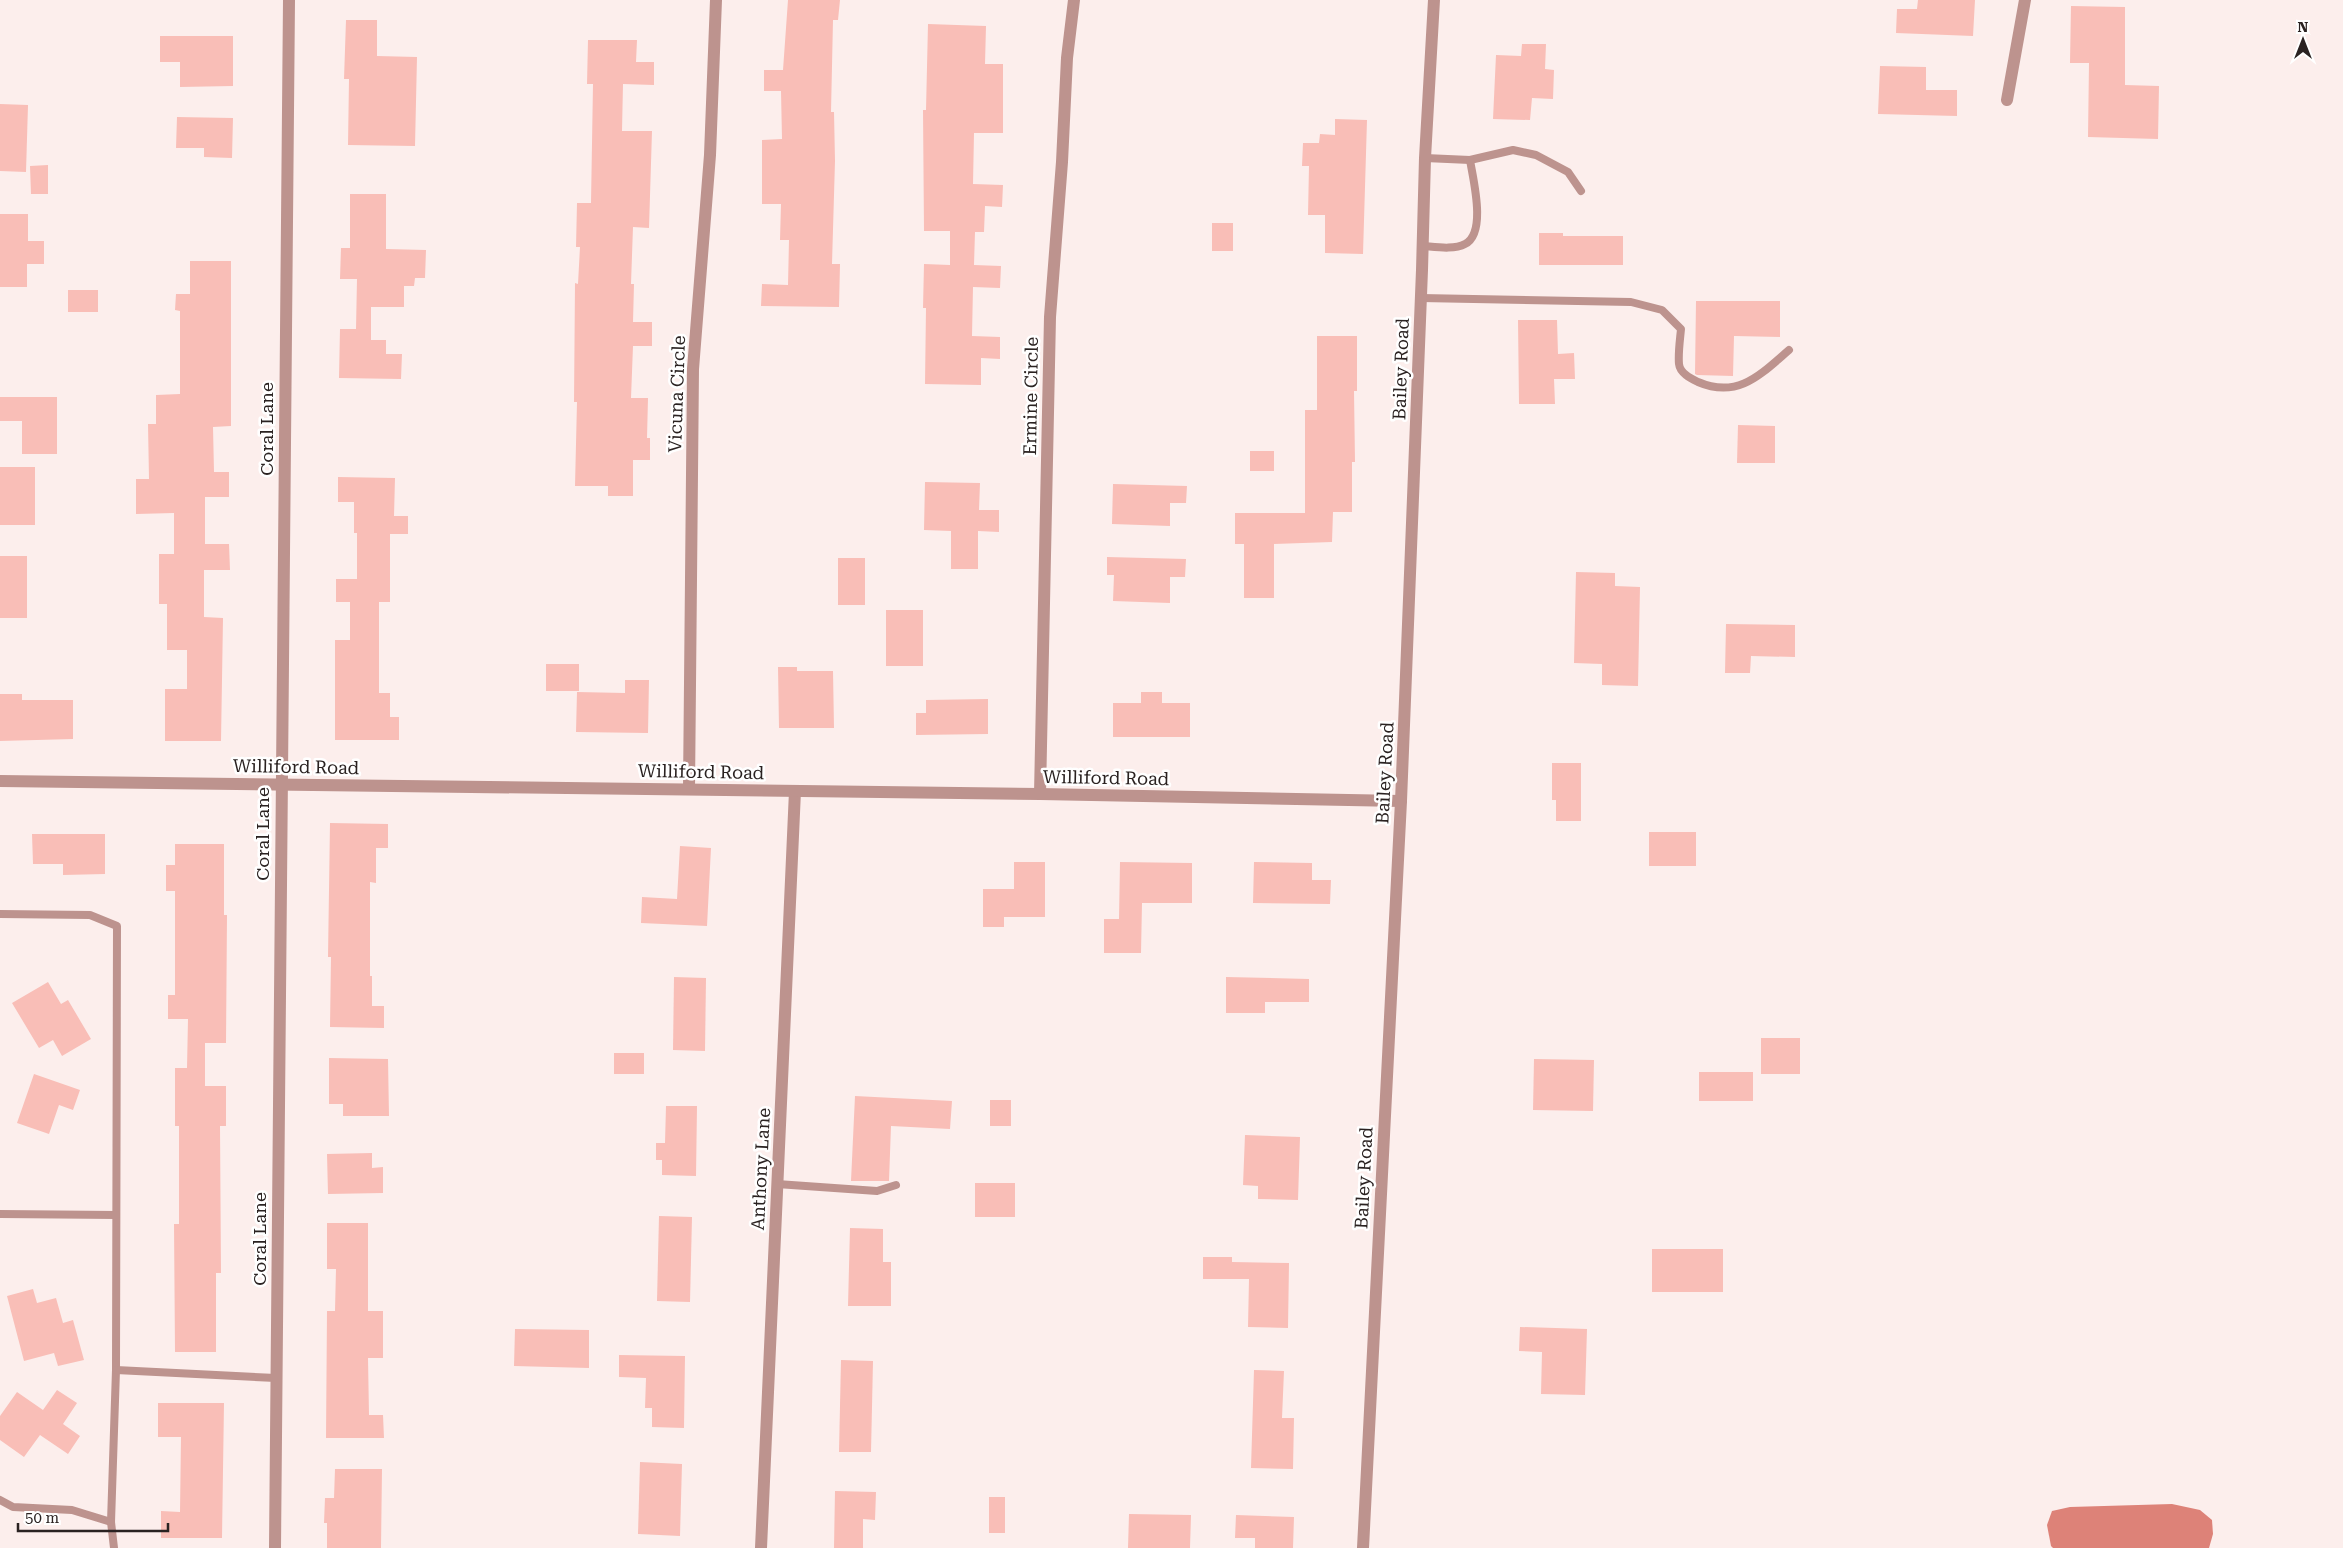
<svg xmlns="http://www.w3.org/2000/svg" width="2343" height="1548" viewBox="0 0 2343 1548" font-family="'Roboto Serif',serif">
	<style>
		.water { fill: #dd8278 }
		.building { fill: #f9beb7 }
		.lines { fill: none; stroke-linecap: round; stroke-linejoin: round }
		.service { stroke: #bd938e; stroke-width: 8 }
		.minor { stroke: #bd938e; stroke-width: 12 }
		.tertiary { stroke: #bd938e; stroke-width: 12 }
		.labels { text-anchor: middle; stroke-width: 5; stroke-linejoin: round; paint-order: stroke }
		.street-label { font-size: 18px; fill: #2a2221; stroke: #fff }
	</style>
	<rect width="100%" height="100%" fill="#fceeec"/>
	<path class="water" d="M2172,1504L2200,1510L2212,1520L2213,1534L2209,1548H2053L2051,1546L2047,1525L2052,1511L2070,1507Z"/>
	<g class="building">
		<path d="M788,0H840L838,20H833L831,112H834L835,161L832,264H840L839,307L761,306L762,284L788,285L789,240H780L781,204H762V140L782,139L781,91H764V70H783Z"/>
		<path d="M1918,0H1975L1973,36L1896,33L1897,9H1917Z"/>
		<path d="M2071,6L2125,7V85L2159,86L2158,139L2088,137L2089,63H2070Z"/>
		<path d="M346,20H377V56L417,57L415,146L348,145L349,79H344Z"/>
		<path d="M928,24L986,26L985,64H1003V133H974L973,184L1003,185L1002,207L985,206L984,232H975L974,265L1001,266L1000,288L973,287L972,336L1000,337V359L981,358V385L925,384L926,308H923L924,264L950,265V231H924L923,110H926Z"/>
		<path d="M160,36H233V86L180,87V62H160Z"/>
		<path d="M588,40H637L636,62H654V85L623,84L622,131H652L649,228L633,227L631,284H634L633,322H652V346H633L631,398H648L647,438H650V460H633V496H608V486H575L577,402H574L575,283L578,284L580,247H576L577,203H591L593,84H587Z"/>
		<path d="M1522,44H1546L1545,69L1554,70L1553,99L1532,98L1530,120L1493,119L1496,55L1521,56Z"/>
		<path d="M1880,66L1926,67V90H1957V116L1878,114Z"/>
		<path d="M0,104L28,105L26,172L0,171Z"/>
		<path d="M177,117L233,118L232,158L204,157V148H176Z"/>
		<path d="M1335,119L1367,120L1363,254L1325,253V215H1308L1309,166H1302L1303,143H1319L1320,134L1335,135Z"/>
		<path d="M48,165V194H31L30,166Z"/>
		<path d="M350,194H386V249L426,250L425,278H415L414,286H404V307H371V340H386V354H402L401,379L339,378L340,329H356L357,279H340L341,248H350Z"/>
		<path d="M0,214H28V241H44V264H27V287H0Z"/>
		<rect x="1212" y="223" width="21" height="28"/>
		<path d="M1539,233H1563V236H1623V265H1539Z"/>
		<path d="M190,261H231V426L213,427L214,472H229V497H205V544H229L230,570H204V617L223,618L221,741H165V689H187V650H167V604H159V554H174V513L136,514V479H149L148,424H156V395L180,394V311L175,310L176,294H190Z"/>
		<rect x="68" y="290" width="30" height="22"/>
		<path d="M1696,301H1780V337L1734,336L1733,376L1697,375L1695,374Z"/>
		<path d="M1518,320H1557L1558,354L1574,353L1575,379H1554L1555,404H1519Z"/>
		<path d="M1317,336H1357V391H1354L1355,462H1352V512H1333L1332,542L1274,544V598H1244V544H1235V513H1305V410H1317Z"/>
		<path d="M0,397H57V454H22V421H0Z"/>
		<path d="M1738,425L1775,426V463H1737Z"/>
		<rect x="1250" y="451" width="24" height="20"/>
		<rect x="0" y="467" width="35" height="58"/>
		<path d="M338,477L395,478L394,516H408V534H390V602H379V693H390V717H399V740H335V640H350V602H336V579H357V533H354V502H338Z"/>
		<path d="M925,482L980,483L979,510H999V532L978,531V569H951V531L924,530Z"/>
		<path d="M1113,484L1187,486L1186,503H1170V526L1112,524Z"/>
		<rect x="0" y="556" width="27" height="62"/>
		<path d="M1107,557L1186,559L1185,577H1170V603L1113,601L1114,575H1107Z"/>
		<rect x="838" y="558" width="27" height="47"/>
		<path d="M1576,572L1615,573V586L1640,587L1638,686L1602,685V664L1574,663Z"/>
		<rect x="886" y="610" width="37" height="56"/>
		<path d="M1726,624L1795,625V657L1751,656L1750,673H1725Z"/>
		<rect x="546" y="664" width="33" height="27"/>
		<path d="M778,667H797V671H833L834,728H779Z"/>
		<path d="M625,680H649L648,733L576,732L577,692L625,693Z"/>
		<path d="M1141,692H1162V703H1190V737H1113V703H1141Z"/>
		<path d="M0,694H22V700H73V739L0,741Z"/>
		<path d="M988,699V734L916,735V713H926V700Z"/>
		<path d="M1552,763H1581V821H1556V800H1552Z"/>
		<path d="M330,823L388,824V848H376V883L370,882V976H372V1006H384V1028L330,1027L331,957H328Z"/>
		<rect x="1649" y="832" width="47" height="34"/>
		<path d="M32,834H105V874L63,875V864H33Z"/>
		<path d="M175,844H224V915H227L226,1043H205V1086H226V1126H220L221,1273H216V1352H175L174,1224H179V1126H175V1068H187L188,1019H168V995H175V891H166V865H175Z"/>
		<path d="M680,846L711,848L707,926L641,923L642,897L677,899Z"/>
		<path d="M1014,862H1045V917H1004V927H983V889H1014Z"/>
		<path d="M1120,862L1192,863V903H1142L1141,953H1104V919H1119Z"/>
		<path d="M1254,862L1312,863V880H1331L1330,904L1253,903Z"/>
		<path d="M674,977L706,978L705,1051L673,1050Z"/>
		<path d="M1226,977L1309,979V1002H1265V1013H1226Z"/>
		<path d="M48,982L61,1004L68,1000L91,1039L62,1056L53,1040L39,1048L12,1003Z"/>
		<rect x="1761" y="1038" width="39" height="36"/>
		<rect x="614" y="1053" width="30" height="21"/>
		<path d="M329,1058L388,1059L389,1116H343V1104H329Z"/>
		<path d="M1534,1059L1594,1060L1593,1111L1533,1110Z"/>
		<rect x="1699" y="1072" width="54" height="29"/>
		<path d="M34,1074L80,1090L73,1110L59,1105L49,1134L17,1123Z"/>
		<path d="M855,1096L952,1101L950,1129L891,1126L889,1181H851Z"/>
		<rect x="990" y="1100" width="21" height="26"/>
		<path d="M666,1106H697L696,1176L662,1175V1160H656V1143H665Z"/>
		<path d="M1245,1135L1300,1137L1298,1200L1258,1199V1186L1243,1185Z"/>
		<path d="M372,1153V1168L383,1167V1193L328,1194L327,1154Z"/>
		<rect x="975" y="1183" width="40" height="34"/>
		<path d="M659,1216L692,1217L690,1302L657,1301Z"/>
		<path d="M327,1223H368V1311H383V1358H368L369,1415H383L384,1438H326L327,1311H335L336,1269H327Z"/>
		<path d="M850,1228L883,1229V1262H891V1306H848Z"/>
		<rect x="1652" y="1249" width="71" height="43"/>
		<path d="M1203,1257H1232V1262L1289,1263L1288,1328L1248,1327L1249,1279H1203Z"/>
		<path d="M33,1289L37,1303L56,1298L63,1323L73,1320L84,1360L58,1366L54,1353L24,1361L7,1296Z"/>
		<path d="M1520,1327L1587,1329L1585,1395L1541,1394L1542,1352L1519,1351Z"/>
		<path d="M515,1329L589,1330V1368L514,1366Z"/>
		<path d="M619,1355L685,1356L684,1428L652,1427V1408H645L646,1378L619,1377Z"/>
		<path d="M841,1360L873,1361L871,1452H839Z"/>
		<path d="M1254,1370L1284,1371L1282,1418H1294L1293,1469L1251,1468Z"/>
		<path d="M57,1390L77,1403L63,1424L80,1436L68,1454L40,1435L24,1457L0,1440V1416L17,1392L43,1410Z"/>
		<path d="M158,1403H224L222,1538H161V1511L180,1512L181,1437H158Z"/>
		<path d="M640,1462L682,1464L680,1536L638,1534Z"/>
		<path d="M335,1469H382L381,1548H327V1523H324L325,1498H334Z"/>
		<path d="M835,1491L876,1492L875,1520L863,1519V1548H834Z"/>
		<rect x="989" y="1497" width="16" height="36"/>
		<path d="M1129,1514L1191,1515L1190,1548H1128Z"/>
		<path d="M1236,1515L1294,1517L1293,1548H1255V1538H1235Z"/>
	</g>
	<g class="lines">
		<g class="service">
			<path d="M1425,158L1470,160L1513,150L1536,155L1568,172L1581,191"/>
			<path d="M1423,246C1436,247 1454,250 1465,244C1487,233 1473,179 1470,160"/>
			<path d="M1421,298L1631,302L1662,310L1681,329C1680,340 1678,353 1679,364C1680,373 1690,378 1698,382C1738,399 1760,375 1789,350"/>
			<path d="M0,914L90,915L117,926L116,1370L111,1522L114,1548"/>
			<path d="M777,1184L877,1191L896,1185"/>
			<path d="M0,1214L116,1215"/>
			<path d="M116,1370L276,1378"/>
			<path d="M0,1500L13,1507L72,1510L111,1522"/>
		</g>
		<g class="minor">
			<path d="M2007,100L2025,0"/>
			<path d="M689,789L693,369L710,155L716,0"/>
			<path d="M1040,794L1050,317L1062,162L1067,58L1074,0"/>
			<path d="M275,1548L289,0"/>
			<path d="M761,1548L795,791"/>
		</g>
		<g class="tertiary">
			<path d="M0,781L1040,794L1401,801"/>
			<path d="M1363,1548L1401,801L1422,270L1425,158L1434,0"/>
		</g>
	</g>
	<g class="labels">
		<g class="street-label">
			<text transform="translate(1401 369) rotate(-88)" y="6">Bailey Road</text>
			<text transform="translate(677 394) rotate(-88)" y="6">Vicuna Circle</text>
			<text transform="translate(1031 396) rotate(-89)" y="6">Ermine Circle</text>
			<text transform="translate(267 429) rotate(-90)" y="6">Coral Lane</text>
			<text transform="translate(296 767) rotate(1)" y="6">Williford Road</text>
			<text transform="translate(701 772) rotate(1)" y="6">Williford Road</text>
			<text transform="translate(1385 773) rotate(-87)" y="6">Bailey Road</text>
			<text transform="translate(1106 778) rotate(1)" y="6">Williford Road</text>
			<text transform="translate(263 834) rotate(-90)" y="6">Coral Lane</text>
			<text transform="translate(761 1169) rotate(-87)" y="6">Anthony Lane</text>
			<text transform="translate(1364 1178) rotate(-87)" y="6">Bailey Road</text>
			<text transform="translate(260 1239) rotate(-90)" y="6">Coral Lane</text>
		</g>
	</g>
	<g transform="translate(2303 40)" stroke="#ffffff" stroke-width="4" paint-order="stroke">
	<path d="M0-4L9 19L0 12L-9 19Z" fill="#2a2221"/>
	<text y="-8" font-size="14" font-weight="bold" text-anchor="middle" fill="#2a2221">N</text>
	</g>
	<path d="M18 1523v8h150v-8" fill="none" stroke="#2a2221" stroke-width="2.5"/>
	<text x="25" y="1523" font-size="15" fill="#2a2221" stroke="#ffffff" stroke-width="4" paint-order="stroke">50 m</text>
</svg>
